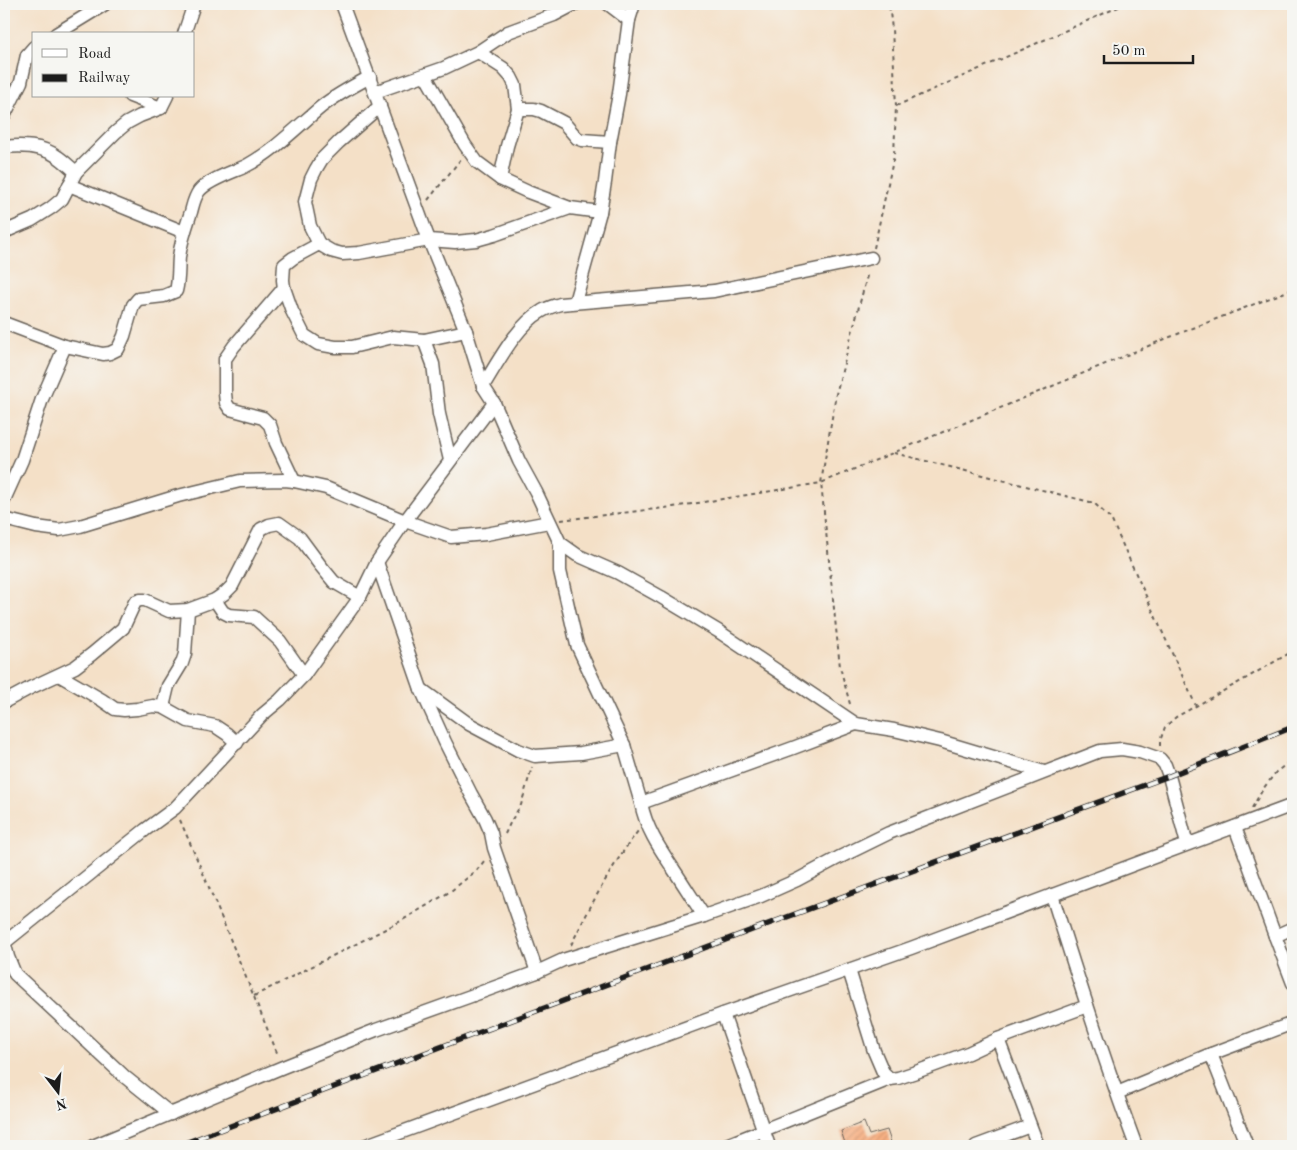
<svg xmlns="http://www.w3.org/2000/svg" width="1297" height="1150" viewBox="0 0 1297 1150" font-family="'Old Standard TT',serif">
	<style>
		.building { fill: url(#building-hatch) }
		.lines { fill: none; stroke-linecap: round; stroke-linejoin: round }
		.minor-casing { stroke: #686158; stroke-width: 15 }
		.path { stroke: #686158; stroke-width: 2; stroke-dasharray: 4 4; stroke-linecap: butt }
		.minor { stroke: #fff; stroke-width: 12 }
		.rail-casing { stroke: #1c1c1c; stroke-width: 5.5 }
		.rail { stroke: #f6f6f2; stroke-width: 4; stroke-dasharray: 11; stroke-linecap: butt }
	</style>
	<defs>
		<pattern id="building-hatch" width="6" height="6" patternUnits="userSpaceOnUse" patternTransform="scale(1.25)"><rect width="6" height="6" fill="#f7b083"/><path d="M-1 1l2-2M0 6l6-6M5 7l2-2" fill="none" stroke="#d39771"/></pattern>
	</defs>
	<rect width="100%" height="100%" fill="#f6f6f2"/>
	<filter id="ink" filterUnits="userSpaceOnUse"><feTurbulence type="fractalNoise" baseFrequency=".02" numOctaves="2"/><feDisplacementMap in="SourceGraphic" scale="10" xChannelSelector="R" yChannelSelector="G"/><feConvolveMatrix kernelMatrix="1 2 1 2 8 2 1 2 1" color-interpolation-filters="sRGB"/></filter>
	<filter id="wash" filterUnits="userSpaceOnUse"><feTurbulence type="fractalNoise" baseFrequency=".0096" numOctaves="4" result="noise"/><feDisplacementMap in="SourceGraphic" scale="20" xChannelSelector="R" yChannelSelector="G"/><feGaussianBlur stdDeviation="1.12" result="paint"/><feColorMatrix in="noise" values="0 0 0 0 0 0 0 0 0 0 0 0 0 0 0 0 0 1.4 0 .05"/><feComposite in="paint" operator="in"/></filter>
	<g filter="url(#wash)">
		<rect width="100%" height="100%" fill="#f4e0c7"/>
		<g id="blocks">
			<path class="building" d="M864,1122L869,1135L887,1130L891,1142L884,1145V1146H846L841,1131Z"/>
		</g>
	</g>
	<g filter="url(#ink)">
		<use href="#blocks" fill-opacity="0" stroke="#686158" stroke-width="1"/>
		<g class="lines">
			<g class="minor-casing">
				<g id="minor">
					<path d="M342,4L429,240L466,331L483,386L494,403L519,461L536,492L560,543V571L577,645L624,745L641,803L793,748L856,724"/>
					<path d="M608,4L629,20"/>
					<path d="M56,34L105,4"/>
					<path d="M184,34L194,4"/>
					<path d="M478,52L503,68L511,77L515,85L518,109L507,146L500,179"/>
					<path d="M425,75L465,145L477,162L500,179L528,192L570,208"/>
					<path d="M375,92L444,68L478,52L508,32L554,15L575,4"/>
					<path d="M130,96L161,108"/>
					<path d="M518,109H534L541,111L564,123L577,138L582,140L610,142"/>
					<path d="M4,116L21,82L27,55L34,47"/>
					<path d="M4,147C22,145 42,145 58,157C64,161 70,167 76,172"/>
					<path d="M69,185L184,232"/>
					<path d="M4,232L32,220L51,208L62,199L76,172L116,132L127,123L140,116L161,108L167,96"/>
					<path d="M319,244L310,226L305,202L311,179L316,169L322,159L339,142L380,106"/>
					<path d="M284,288L234,346L225,359V393L226,403L230,409L263,418L270,425L276,443L294,481"/>
					<path d="M575,302L600,212L605,182L610,142L619,94L629,20L634,4"/>
					<path d="M4,323L65,346L103,354L110,353L118,349L124,336L133,305L138,299L164,296L176,291C179,280 178,268 179,257C181,241 186,227 191,212C193,205 194,198 199,191C208,180 233,172 246,166C274,151 297,127 321,107C336,95 353,86 370,77"/>
					<path d="M466,331L424,340L393,337L352,347H335L318,344L304,335L292,311L284,288L283,280L284,265L293,258L319,244L331,251L342,254L359,253L429,240L455,242L476,240L494,235L570,208L600,212"/>
					<path d="M424,340L433,364L439,414L450,460"/>
					<path d="M483,386C498,362 517,325 542,311C547,308 554,306 560,304L714,291L871,258"/>
					<path d="M4,500L22,460L42,399L65,346"/>
					<path d="M4,519L36,527L59,530L80,526L178,496L240,481L285,480L294,481L326,488L405,521L451,537L486,534L549,522"/>
					<path d="M560,543L577,555L618,573L661,597L718,631L856,724L894,730L940,741L1044,772"/>
					<path d="M377,562L421,689L445,742L471,794L485,819L491,833L494,848L537,972"/>
					<path d="M215,600L223,612L229,615L254,617L280,641L304,675"/>
					<path d="M59,675L102,700L115,709L124,710L137,709L153,706L163,707L188,721L215,726L227,734L237,743"/>
					<path d="M421,689L469,724L518,750L535,756L581,753L624,745"/>
					<path d="M4,702L30,688L75,667L92,654L123,628L135,602L140,600H145L169,611L188,610L215,600L225,593L232,586L261,529L269,525L279,523L300,538L320,565L334,582L360,597"/>
					<path d="M163,707L168,686L182,663L185,654L188,610"/>
					<path d="M641,803C646,829 660,849 674,870C684,885 694,901 704,916"/>
					<path d="M1235,827L1275,936L1293,983"/>
					<path d="M1052,895C1078,979 1105,1063 1136,1146"/>
					<path d="M1275,936L1293,928"/>
					<path d="M4,941L8,957L15,974L125,1077L171,1114"/>
					<path d="M4,943L145,830L175,808L262,715L280,700L304,675L360,597L377,562L405,521L494,403"/>
					<path d="M849,970L874,1051L883,1072L890,1079"/>
					<path d="M723,1014L769,1146"/>
					<path d="M998,1039L1038,1146"/>
					<path d="M1211,1054L1247,1146"/>
					<path d="M1117,1093L1211,1054L1293,1023"/>
					<path d="M93,1146L283,1067L376,1030L468,997L537,972L563,960L704,916L761,896L797,880L838,858L889,833L1100,751L1122,749L1140,752L1160,759L1165,765L1169,776L1187,844"/>
					<path d="M364,1146L723,1014L911,948L1293,805"/>
					<path d="M724,1146L890,1079L898,1078L916,1072L968,1053L998,1039L1087,1006"/>
					<path d="M976,1146L1030,1126"/>
				</g>
			</g>
			<g class="path">
				<path d="M896,106L1125,4"/>
				<path d="M428,200L461,159"/>
				<path d="M874,248L894,156L896,106L892,29L889,4"/>
				<path d="M894,453L1094,503L1111,519L1196,706"/>
				<path d="M561,520L673,507L821,483L1165,339L1293,289"/>
				<path d="M850,704L840,667L821,483L836,394L868,272"/>
				<path d="M1160,746V741L1165,727L1176,717L1245,679L1293,651"/>
				<path d="M1252,808L1263,789L1276,772L1293,759"/>
				<path d="M180,820L203,873L278,1055"/>
				<path d="M505,834L511,821L521,805L532,767"/>
				<path d="M571,945C591,905 611,866 638,831"/>
				<path d="M254,996L401,921L451,891L476,871L485,860"/>
			</g>
			<use href="#minor" class="minor"/>
			<g class="rail-casing">
				<path id="rail" d="M177,1146L760,927L1169,776L1293,727"/>
			</g>
			<use href="#rail" class="rail"/>
		</g>
	</g>
	<rect width="1297" height="1150" fill="none" stroke="#f6f6f2" stroke-width="20"/>
	<rect x="32" y="32" width="162" height="65" fill="#f6f6f2" stroke="#9f9f9c"/>
	<rect x="42" y="49" width="25" height="8" fill="#ffffff" stroke="#9f9f9c"/>
	<text x="78" y="58" font-size="15" fill="#1c1c1c">Road</text>
	<rect x="42" y="74" width="25" height="8" fill="#1c1c1c" stroke="#9f9f9c"/>
	<text x="78" y="82" font-size="15" fill="#1c1c1c">Railway</text>
	<g transform="translate(58 1092) rotate(164)" stroke="#f6f6f2" stroke-width="4" paint-order="stroke">
	<path d="M0-4L9 19L0 12L-9 19Z" fill="#1c1c1c"/>
	<text y="-8" font-size="14" font-weight="bold" text-anchor="middle" fill="#1c1c1c">N</text>
	</g>
	<path d="M1104 55v8h89v-8" fill="none" stroke="#1c1c1c" stroke-width="2.5"/>
	<text x="1112" y="55" font-size="15" fill="#1c1c1c" stroke="#f6f6f2" stroke-width="4" paint-order="stroke">50 m</text>
</svg>
